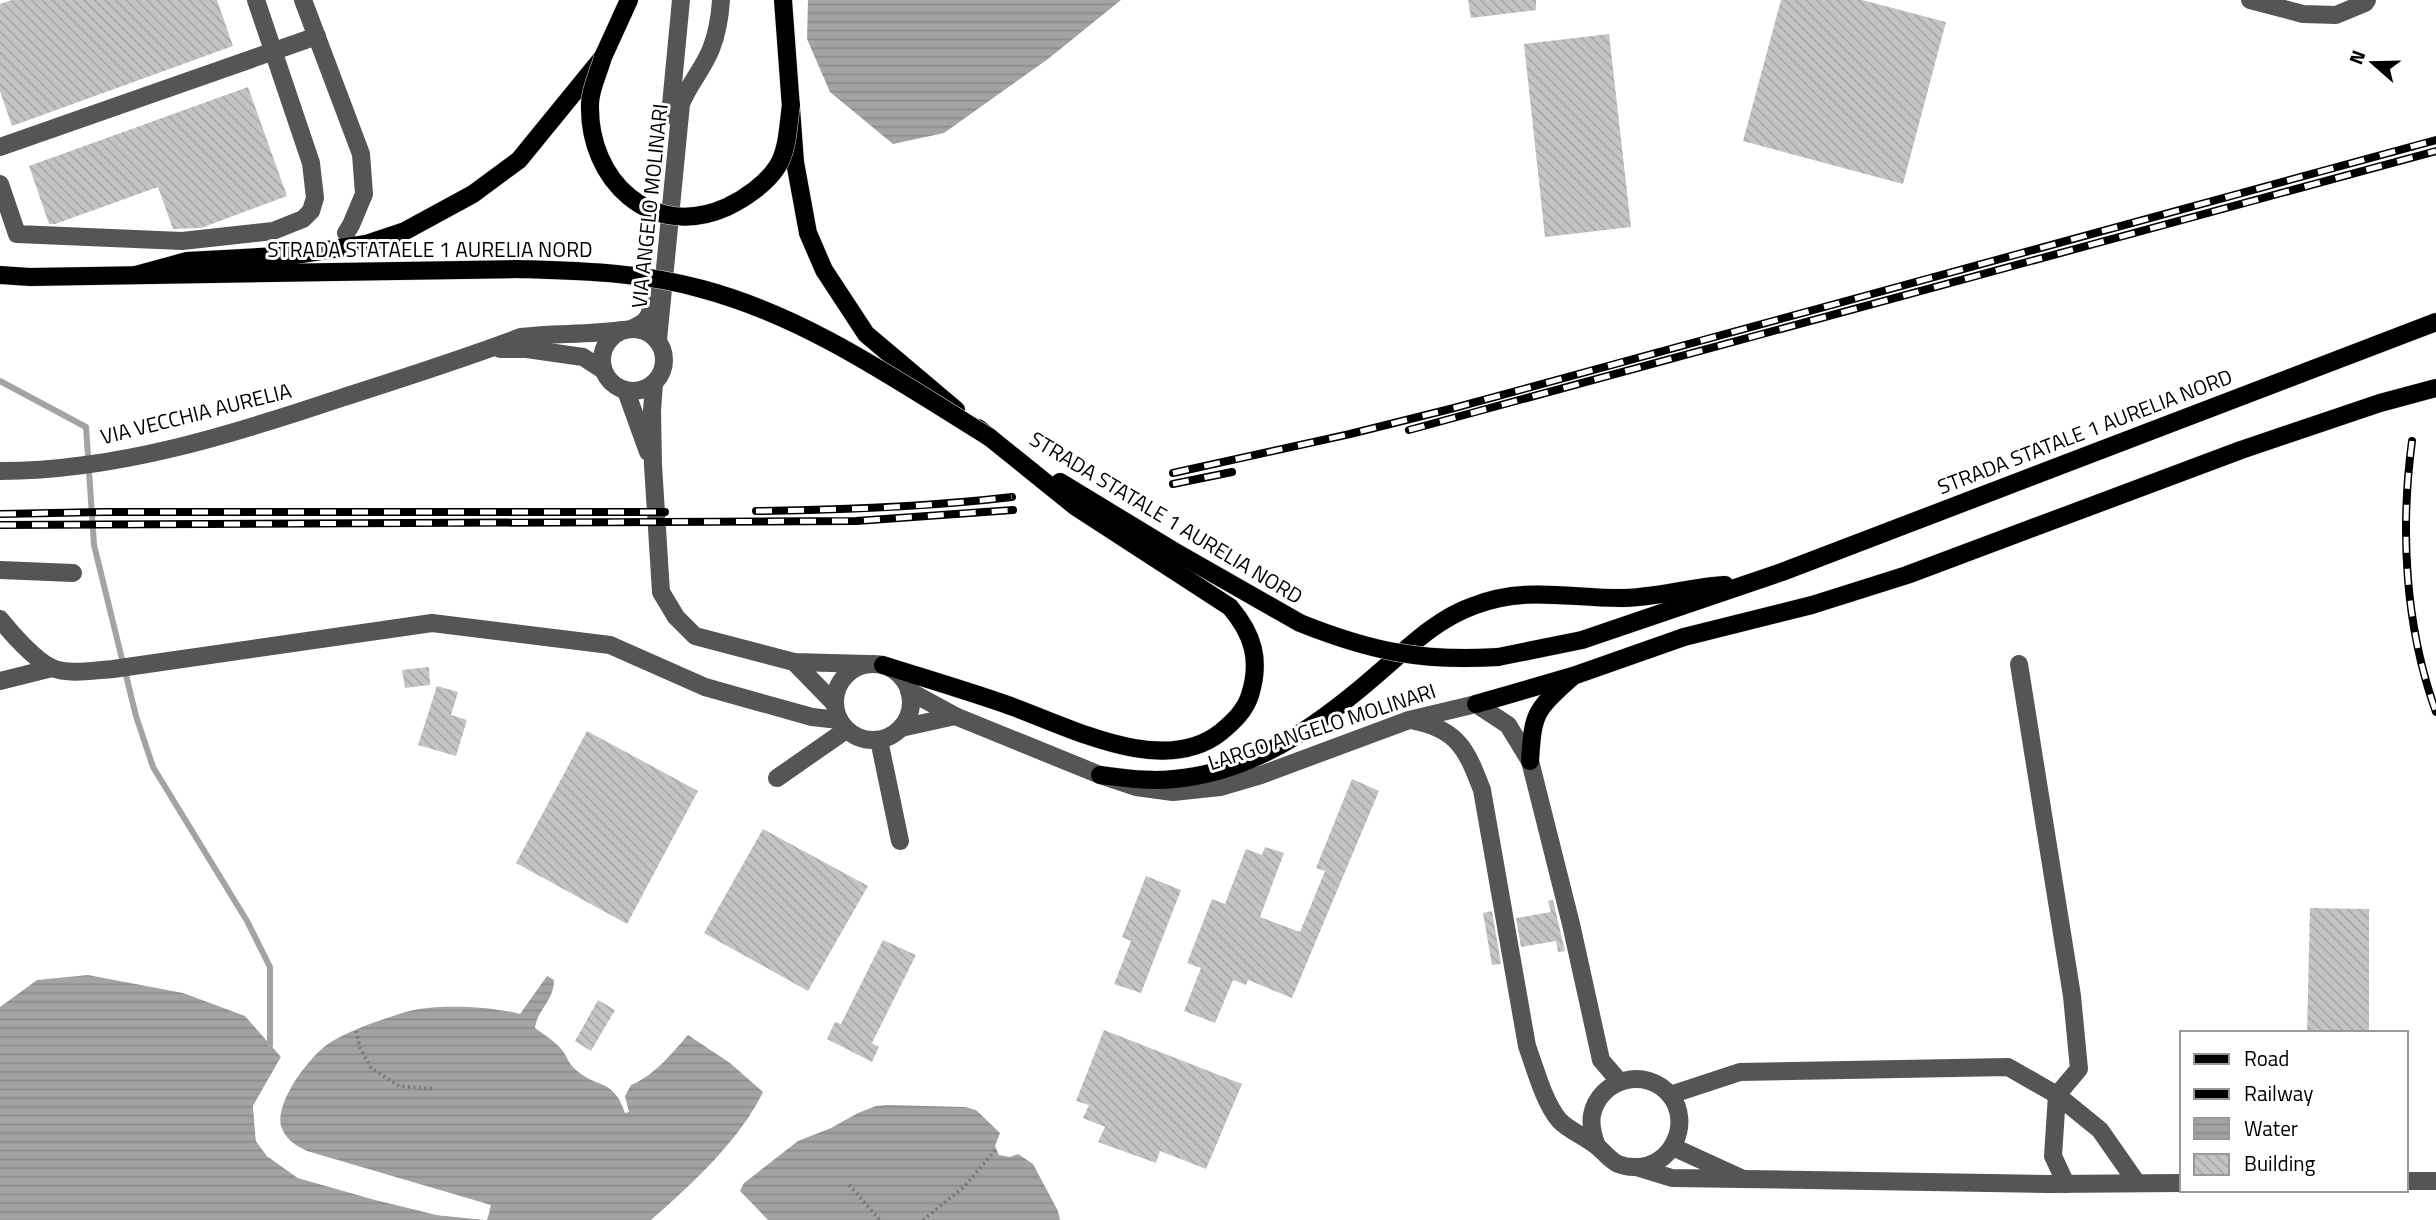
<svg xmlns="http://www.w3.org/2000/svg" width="2436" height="1220" viewBox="0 0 2436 1220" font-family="'Titillium Web',sans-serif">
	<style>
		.water { fill: url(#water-rules) }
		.pier { fill: #fff }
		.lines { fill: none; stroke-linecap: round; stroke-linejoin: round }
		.stream { stroke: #a3a3a3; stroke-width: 6 }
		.building { fill: url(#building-back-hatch) }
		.major-casing { stroke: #dbdbdb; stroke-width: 19 }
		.path { stroke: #777; stroke-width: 3.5; stroke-dasharray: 2 3.5; stroke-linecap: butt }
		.minor { stroke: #555; stroke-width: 18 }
		.major { stroke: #000; stroke-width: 18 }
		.rail-casing { stroke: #000; stroke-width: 8 }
		.rail { stroke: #fff; stroke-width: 5; stroke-dasharray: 16; stroke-linecap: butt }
		.major-bridge-casing { stroke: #dbdbdb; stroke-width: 19; stroke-linecap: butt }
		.major-bridge { stroke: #000; stroke-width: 18 }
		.labels { text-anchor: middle; stroke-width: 6; stroke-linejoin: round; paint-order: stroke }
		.street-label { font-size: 21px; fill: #000; stroke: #fff }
	</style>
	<defs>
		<pattern id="water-rules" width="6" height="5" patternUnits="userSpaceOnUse" patternTransform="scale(1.75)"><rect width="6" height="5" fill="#a3a3a3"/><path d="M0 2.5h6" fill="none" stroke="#8b8b8b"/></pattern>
		<pattern id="building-back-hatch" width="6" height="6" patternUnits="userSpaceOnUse" patternTransform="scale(1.75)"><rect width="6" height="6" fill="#c4c4c4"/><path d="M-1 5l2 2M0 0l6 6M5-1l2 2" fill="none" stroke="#a7a7a7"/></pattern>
	</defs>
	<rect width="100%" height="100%" fill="#fff"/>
	<g class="water">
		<path d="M808,0H1121L1048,59L944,133L893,144L830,92L807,39Z"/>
		<path d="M88,975L183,993L245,1016L281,1057L253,1106L256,1141L267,1156L298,1178L437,1215L486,1220L491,1205L307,1151C295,1145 285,1139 281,1126C275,1102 309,1057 328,1044C349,1030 378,1021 402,1013C431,1003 491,1006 520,1014L547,976L554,980C554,1001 537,1010 535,1028C543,1034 555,1041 561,1049C566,1054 568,1062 573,1067C595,1090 613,1076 625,1113L629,1112L625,1096L631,1085C655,1075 671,1054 688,1035L730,1063L763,1092C740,1140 691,1185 651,1220H0V1007L37,980Z"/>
		<path d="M888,1105L965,1107L976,1110L1000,1133L995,1146L999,1155L1010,1157L1018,1154L1033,1164L1058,1211L1060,1220H768L740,1191L744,1183L798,1141L831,1128L858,1113L876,1106Z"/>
	</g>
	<path class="pier" d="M281,1057L283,1060L256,1107L259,1140L270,1154L300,1175L376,1197L438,1212L484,1216L487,1209L490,1210L487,1220L437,1215L375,1200L298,1178L267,1156L256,1141L253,1106Z"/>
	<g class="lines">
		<path class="stream" d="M0,381L86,427L94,545L136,716L153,767L247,921L270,967V1045"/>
	</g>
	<g class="building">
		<path d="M12,0H217L233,46L12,126L0,91V4Z"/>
		<path d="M1468,0H1536V10L1471,18Z"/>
		<path d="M1781,0H1862L1946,22L1903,184L1743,141Z"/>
		<path d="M1609,34L1631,227L1545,237L1524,44Z"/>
		<path d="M248,87L287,196L201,228L173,229L158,187L55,224H49L29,166Z"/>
		<path d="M429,667L430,685L405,688L402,670Z"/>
		<path d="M437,686L458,692L451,715L467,720L456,756L418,745Z"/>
		<path d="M587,731L698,791L627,924L516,863Z"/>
		<path d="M1352,779L1379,791L1292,998L1248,980L1246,985L1233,980L1215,1023L1184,1011L1201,968L1187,963L1212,899L1225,904L1246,849L1262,855L1265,847L1284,853L1260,917L1300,932L1325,871L1316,868Z"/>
		<path d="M763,829L868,886L808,991L704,933Z"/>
		<path d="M1146,876L1181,890L1141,993L1114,984L1131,941L1122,937Z"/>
		<path d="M1553,900L1565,951L1558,952L1556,941L1521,947L1516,918L1551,912L1548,901Z"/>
		<path d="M2310,908L2369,909V1033H2307Z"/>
		<path d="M1492,911L1501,964L1492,965L1483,913Z"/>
		<path d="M883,940L916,955L872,1043L879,1047L872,1062L827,1039L835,1022L841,1024Z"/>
		<path d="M598,1000L615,1010L591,1051L575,1041Z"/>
		<path d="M1104,1030L1242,1084L1206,1169L1160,1151L1156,1163L1098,1142L1105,1127L1083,1118L1089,1105L1076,1101Z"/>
	</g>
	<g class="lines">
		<g class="major-casing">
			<g id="major">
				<path d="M783,0L795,162L808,233L824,270L866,334L956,410"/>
				<path d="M0,275L30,277L518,269"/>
				<path d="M136,275L187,261L295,255L366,244L405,231L473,194L519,160L603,57L629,0"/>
				<path d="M1060,482L1172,550L1300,623"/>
				<path d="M1498,657L1582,640L1782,572L2436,322"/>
				<path d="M883,665C924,678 965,690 1005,704C1066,725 1162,779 1221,732C1233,722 1245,711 1250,695C1261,660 1253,634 1230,607L1076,507L978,428"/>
				<path d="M1476,704L1573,676L1684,637L1812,605L1907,575L2241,450L2380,403L2436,388"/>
				<path d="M1530,761C1533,712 1535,711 1571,678"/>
				<path d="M1100,775C1125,778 1150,782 1174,779C1253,772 1316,727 1374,677C1405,651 1434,620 1473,606C1526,585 1571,599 1625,598C1659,597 1691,587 1725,585"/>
			</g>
		</g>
		<g class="path">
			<path d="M356,1031L360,1048L371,1068L399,1086L435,1089"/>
			<path d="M849,1185L880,1220"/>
			<path d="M923,1220L965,1186L997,1148"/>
		</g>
		<g class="minor">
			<path d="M303,0L361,154L364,194L351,225L346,233"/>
			<path d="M2250,0L2303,14L2336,15L2365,3L2367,0"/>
			<path d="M670,115L681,0"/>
			<path d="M0,147L317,36"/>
			<path d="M0,184L17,234L182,241L273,231L303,219L311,211L315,198L311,163L256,0"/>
			<path d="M633,328C650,321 651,314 652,296"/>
			<circle cx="633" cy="360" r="31"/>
			<path d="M658,340L681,104C689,84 703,69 711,49C717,34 720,16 721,0"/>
			<path d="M500,349H527L583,357L603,370"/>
			<path d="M654,383L652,411L653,465L661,592L676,617L695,636L794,662L868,664"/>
			<path d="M626,391L648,452"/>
			<path d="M0,471C117,471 234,434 344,397C403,378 463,359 521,337C555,333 588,335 622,330"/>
			<path d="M0,570L73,573"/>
			<path d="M0,619C11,633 35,660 52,668C69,675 95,670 113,669L432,623L610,645L705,687L812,717L839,720"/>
			<path d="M794,662L834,703"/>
			<circle cx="873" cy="702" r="38"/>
			<path d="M0,681L52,668"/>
			<path d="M909,691L955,716L1100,775L1136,787L1173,792L1220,787L1261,775L1409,720L1476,704L1508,725L1530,761L1571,924L1601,1060L1619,1081"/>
			<path d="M1415,721C1459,730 1467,751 1482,790L1527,1046C1535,1068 1544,1102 1559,1120C1567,1129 1583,1136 1594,1144C1603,1150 1608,1159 1618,1164C1623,1166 1629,1167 1634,1167C1671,1169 1693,1123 1670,1095C1646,1066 1599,1079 1592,1115C1590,1126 1593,1136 1597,1146"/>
			<path d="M901,728L955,716"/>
			<path d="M879,740L900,841"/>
			<path d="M777,778L846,730"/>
			<path d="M1670,1095L1740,1072L2008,1067L2057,1095L2079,1069L2072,996L2019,664"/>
			<path d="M1636,1167L1672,1178L1743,1179L1673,1147"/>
			<path d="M1743,1179L2047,1184L2182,1183"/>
			<path d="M2406,1181H2436"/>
			<path d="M2066,1184L2053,1156L2057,1095L2100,1130L2137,1183"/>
		</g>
		<use href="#major" class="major"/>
		<g class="rail-casing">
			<g id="rail">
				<path d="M1409,430L2436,151"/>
				<path d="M2412,441C2400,531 2405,626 2436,712"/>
				<path d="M1173,473L1350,434L1454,408L2436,140"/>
				<path d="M1173,484L1232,472"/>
				<path d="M756,511C842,510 927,507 1012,497"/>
				<path d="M0,514L104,512H665"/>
				<path d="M0,525L856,521L1013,510"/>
			</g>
		</g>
		<use href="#rail" class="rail"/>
		<g class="major-bridge-casing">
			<g id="major-bridge">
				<path d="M603,57C599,72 590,89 590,104C588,180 651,241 727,207C744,199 766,184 777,167C788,150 788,125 791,105"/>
				<path d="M518,269C580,271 642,272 702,289C807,317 898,381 989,437"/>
				<path d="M1300,623C1370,651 1422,662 1498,657"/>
			</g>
		</g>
		<use href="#major-bridge" class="major-bridge"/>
	</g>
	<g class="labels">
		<g class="street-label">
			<text transform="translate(650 206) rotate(-84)" y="7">VIA ANGELO MOLINARI</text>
			<text x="430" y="257">STRADA STATAELE 1 AURELIA NORD</text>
			<text transform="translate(196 414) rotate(-14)" y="7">VIA VECCHIA AURELIA</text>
			<text transform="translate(2085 432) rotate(-21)" y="7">STRADA STATALE 1 AURELIA NORD</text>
			<text transform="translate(1166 518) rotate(31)" y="7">STRADA STATALE 1 AURELIA NORD</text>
			<text transform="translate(1322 727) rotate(-18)" y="7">LARGO ANGELO MOLINARI</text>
		</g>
	</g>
	<rect x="2180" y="1031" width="228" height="161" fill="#ffffff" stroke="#999999" stroke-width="2"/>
	<rect x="2194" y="1054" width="35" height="10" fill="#000000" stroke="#999999" stroke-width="2"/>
	<text x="2244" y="1066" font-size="21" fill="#000000">Road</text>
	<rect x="2194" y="1089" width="35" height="10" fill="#000000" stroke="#999999" stroke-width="2"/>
	<text x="2244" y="1101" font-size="21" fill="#000000">Railway</text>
	<rect x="2194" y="1118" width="35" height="21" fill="url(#water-rules)" stroke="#999999" stroke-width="2"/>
	<text x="2244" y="1136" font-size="21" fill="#000000">Water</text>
	<rect x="2194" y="1154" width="35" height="21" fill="url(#building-back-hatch)" stroke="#999999" stroke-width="2"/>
	<text x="2244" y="1171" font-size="21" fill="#000000">Building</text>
	<g transform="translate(2373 63) rotate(290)" stroke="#ffffff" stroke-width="5" paint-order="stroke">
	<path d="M0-5L12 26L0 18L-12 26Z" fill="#000000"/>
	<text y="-10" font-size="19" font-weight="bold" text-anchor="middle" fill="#000000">N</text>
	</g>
</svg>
